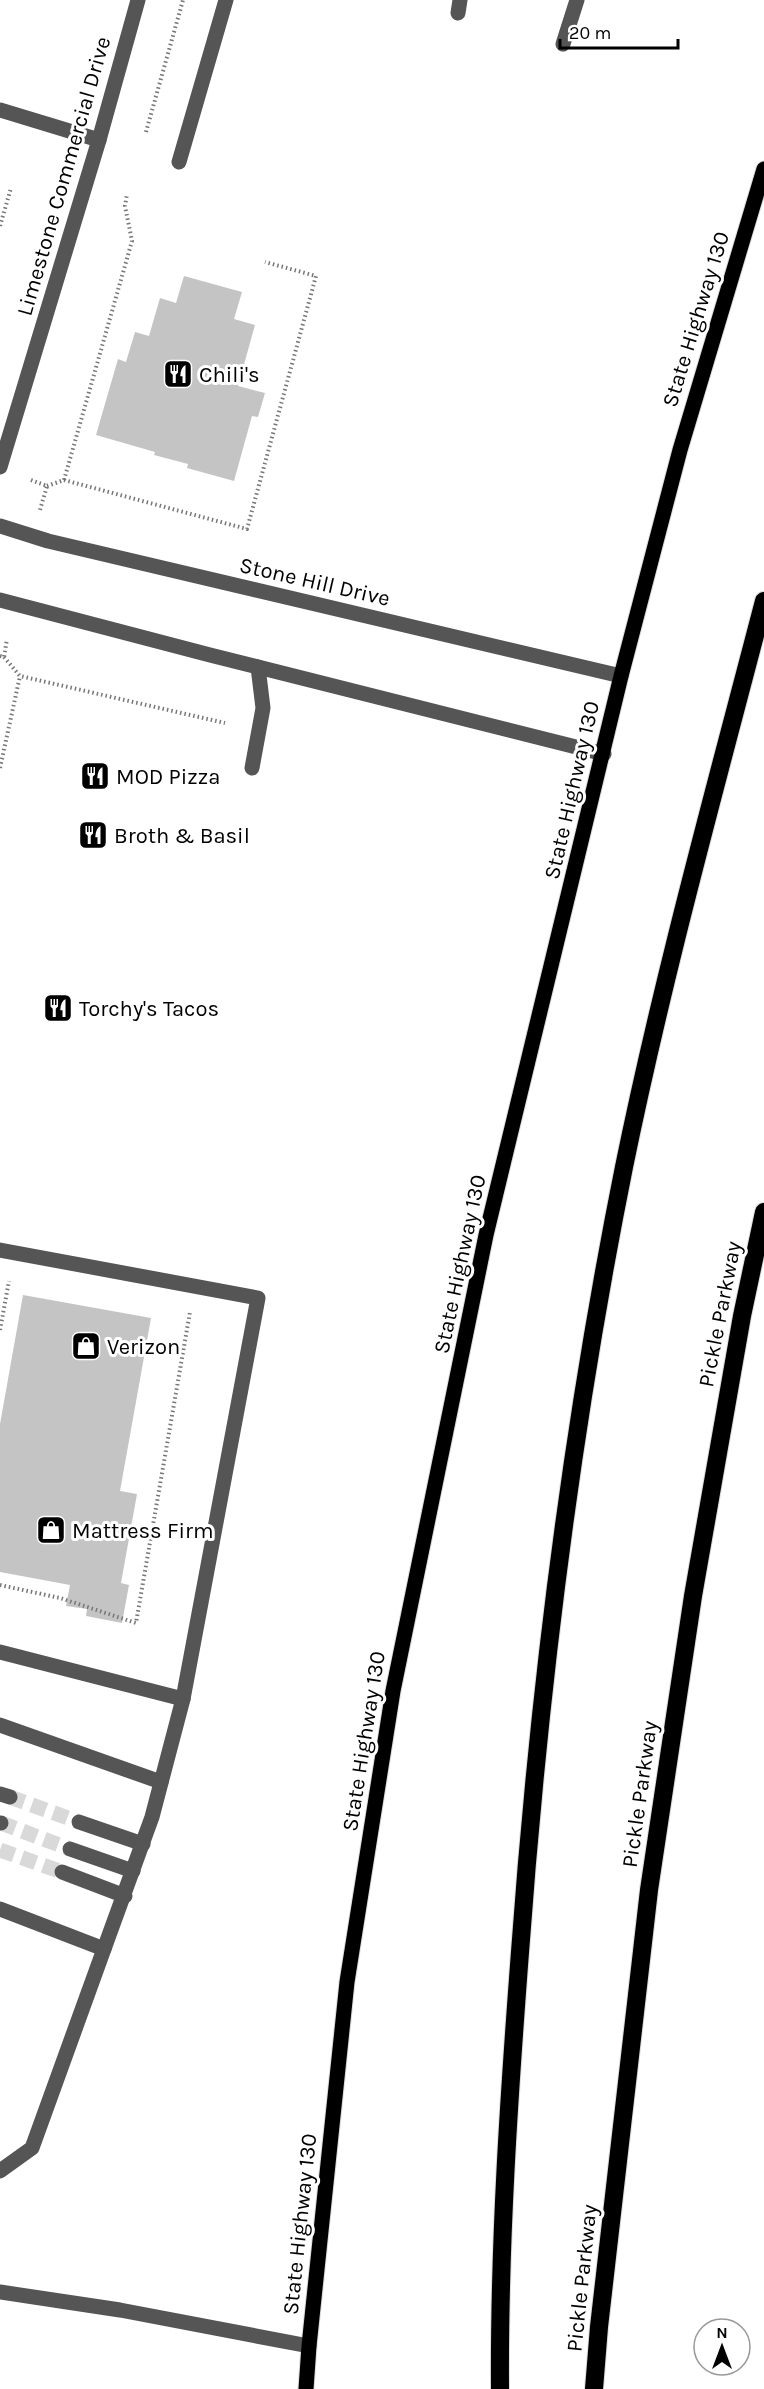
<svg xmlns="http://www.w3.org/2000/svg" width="764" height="2389" viewBox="0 0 764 2389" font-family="Karla,sans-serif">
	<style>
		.building { fill: #c4c4c4 }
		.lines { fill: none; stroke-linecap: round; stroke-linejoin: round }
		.minor-tunnel { stroke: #d9d9d9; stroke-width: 15; stroke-dasharray: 15 8; stroke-linecap: butt }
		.major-casing { stroke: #dbdbdb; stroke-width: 17 }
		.highway-casing { stroke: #dbdbdb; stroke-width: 20 }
		.path { stroke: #777; stroke-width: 4; stroke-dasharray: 1.5 3; stroke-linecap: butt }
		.minor { stroke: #555; stroke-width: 15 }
		.major { stroke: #000; stroke-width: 15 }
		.highway { stroke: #000; stroke-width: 18 }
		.labels { text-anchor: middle; stroke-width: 6; stroke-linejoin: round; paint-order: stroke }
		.street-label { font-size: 22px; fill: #000; stroke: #fff }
		.poi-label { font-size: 22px; fill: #000; stroke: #fff; text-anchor: start }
	</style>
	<rect width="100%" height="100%" fill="#fff"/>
	<g class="building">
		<path d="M184,276L242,292L234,319L255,325L238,386L265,393L258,417L252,416L234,481L187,468L188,464L154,455L155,452L96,435L118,359L126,362L135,332L149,336L160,298L176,303Z"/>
		<path d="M23,1295L151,1318L120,1491L137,1494L121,1583L129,1585L122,1623L86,1616L87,1609L66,1606L70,1585L0,1572V1424Z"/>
	</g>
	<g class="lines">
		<g class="minor-tunnel">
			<path d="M10,1797L79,1822"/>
			<path d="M1,1823L70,1849"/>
			<path d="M0,1850L62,1872"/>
		</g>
		<g class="major-casing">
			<path id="major" d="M306,2389L309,2346L347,1982L393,1691L486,1235L621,676L680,450L764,169"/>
		</g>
		<g class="highway-casing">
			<g id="highway">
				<path d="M500,2389C499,2244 509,2097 520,1952C539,1689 572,1426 624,1167C663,976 715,789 764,601"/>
				<path d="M594,2389L599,2327L649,1890L693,1596L742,1316L764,1212"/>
			</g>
		</g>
		<g class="path">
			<path d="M146,132L183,0"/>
			<path d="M0,226L11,188"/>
			<path d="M31,480L47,486L40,510"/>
			<path d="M64,480L132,241L125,206L127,194"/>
			<path d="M47,486L64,480L247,529L316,276L265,262"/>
			<path d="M0,656L4,657L7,639"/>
			<path d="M4,657L20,676L225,723"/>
			<path d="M0,768L20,676"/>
			<path d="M0,1330L9,1281"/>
			<path d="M0,1585L60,1598L136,1623L190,1312"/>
		</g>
		<g class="minor">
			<path d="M458,13L460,0"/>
			<path d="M563,44L577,0"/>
			<path d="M0,110L99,140"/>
			<path d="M179,162L226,0"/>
			<path d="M0,467L99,140L138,0"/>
			<path d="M0,526L48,541L621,676"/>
			<path d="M0,600L210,655L604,754"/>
			<path d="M252,768L263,708L258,667"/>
			<path d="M0,1250L258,1298L183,1699L0,1652"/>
			<path d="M0,1725L161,1782"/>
			<path d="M0,1794L10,1797"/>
			<path d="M79,1822L143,1844"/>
			<path d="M0,1823H1"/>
			<path d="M70,1849L133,1871"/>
			<path d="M62,1872L125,1896"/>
			<path d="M0,1909L104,1949L32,2148L0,2171"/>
			<path d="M104,1949L152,1817L183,1699"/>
			<path d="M0,2292L120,2310L309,2346"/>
		</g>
		<use href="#major" class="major"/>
		<use href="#highway" class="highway"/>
	</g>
	<defs>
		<g id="restaurant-square" transform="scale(1.5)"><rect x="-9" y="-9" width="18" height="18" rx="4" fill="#000" stroke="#fff"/><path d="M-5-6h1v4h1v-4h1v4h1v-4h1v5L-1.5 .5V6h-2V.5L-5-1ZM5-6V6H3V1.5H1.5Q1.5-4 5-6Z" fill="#fff"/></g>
		<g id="shop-square" transform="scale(1.5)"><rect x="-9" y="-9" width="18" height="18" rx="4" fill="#000" stroke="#fff"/><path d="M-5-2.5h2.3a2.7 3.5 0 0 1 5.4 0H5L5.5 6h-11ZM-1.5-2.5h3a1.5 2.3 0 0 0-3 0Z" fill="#fff"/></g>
	</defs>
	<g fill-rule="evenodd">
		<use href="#restaurant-square" x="178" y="374"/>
		<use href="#restaurant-square" x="95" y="776"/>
		<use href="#restaurant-square" x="93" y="835"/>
		<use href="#restaurant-square" x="58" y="1008"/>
		<use href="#shop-square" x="86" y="1346"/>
		<use href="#shop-square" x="51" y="1530"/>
	</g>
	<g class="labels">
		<g class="street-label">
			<text transform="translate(63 176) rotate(-74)" y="8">Limestone Commercial Drive</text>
			<text transform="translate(695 319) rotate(-73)" y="8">State Highway 130</text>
			<text transform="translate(315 581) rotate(13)" y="8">Stone Hill Drive</text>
			<text transform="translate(571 790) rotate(-77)" y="8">State Highway 130</text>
			<text transform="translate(459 1264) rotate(-78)" y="8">State Highway 130</text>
			<text transform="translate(719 1314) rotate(-79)" y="8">Pickle Parkway</text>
			<text transform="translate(363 1741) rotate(-81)" y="8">State Highway 130</text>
			<text transform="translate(639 1794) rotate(-82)" y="8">Pickle Parkway</text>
			<text transform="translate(299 2224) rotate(-84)" y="8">State Highway 130</text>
			<text transform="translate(581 2278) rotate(-84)" y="8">Pickle Parkway</text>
		</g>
		<g class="poi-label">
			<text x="199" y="382">Chili's</text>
			<text x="116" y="784">MOD Pizza</text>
			<text x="114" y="843">Broth &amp; Basil</text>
			<text x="79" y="1016">Torchy's Tacos</text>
			<text x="107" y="1354">Verizon</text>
			<text x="72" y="1538">Mattress Firm</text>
		</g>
	</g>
	<g transform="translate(722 2347)"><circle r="28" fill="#ffffff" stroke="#999999" stroke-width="1.5"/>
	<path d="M0-4.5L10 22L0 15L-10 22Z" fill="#000000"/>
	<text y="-9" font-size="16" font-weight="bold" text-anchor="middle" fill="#000000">N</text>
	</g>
	<path d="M560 39v9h118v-9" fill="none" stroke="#000000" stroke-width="3"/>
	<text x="569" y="39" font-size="18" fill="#000000" stroke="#ffffff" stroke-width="4.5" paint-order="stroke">20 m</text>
</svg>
